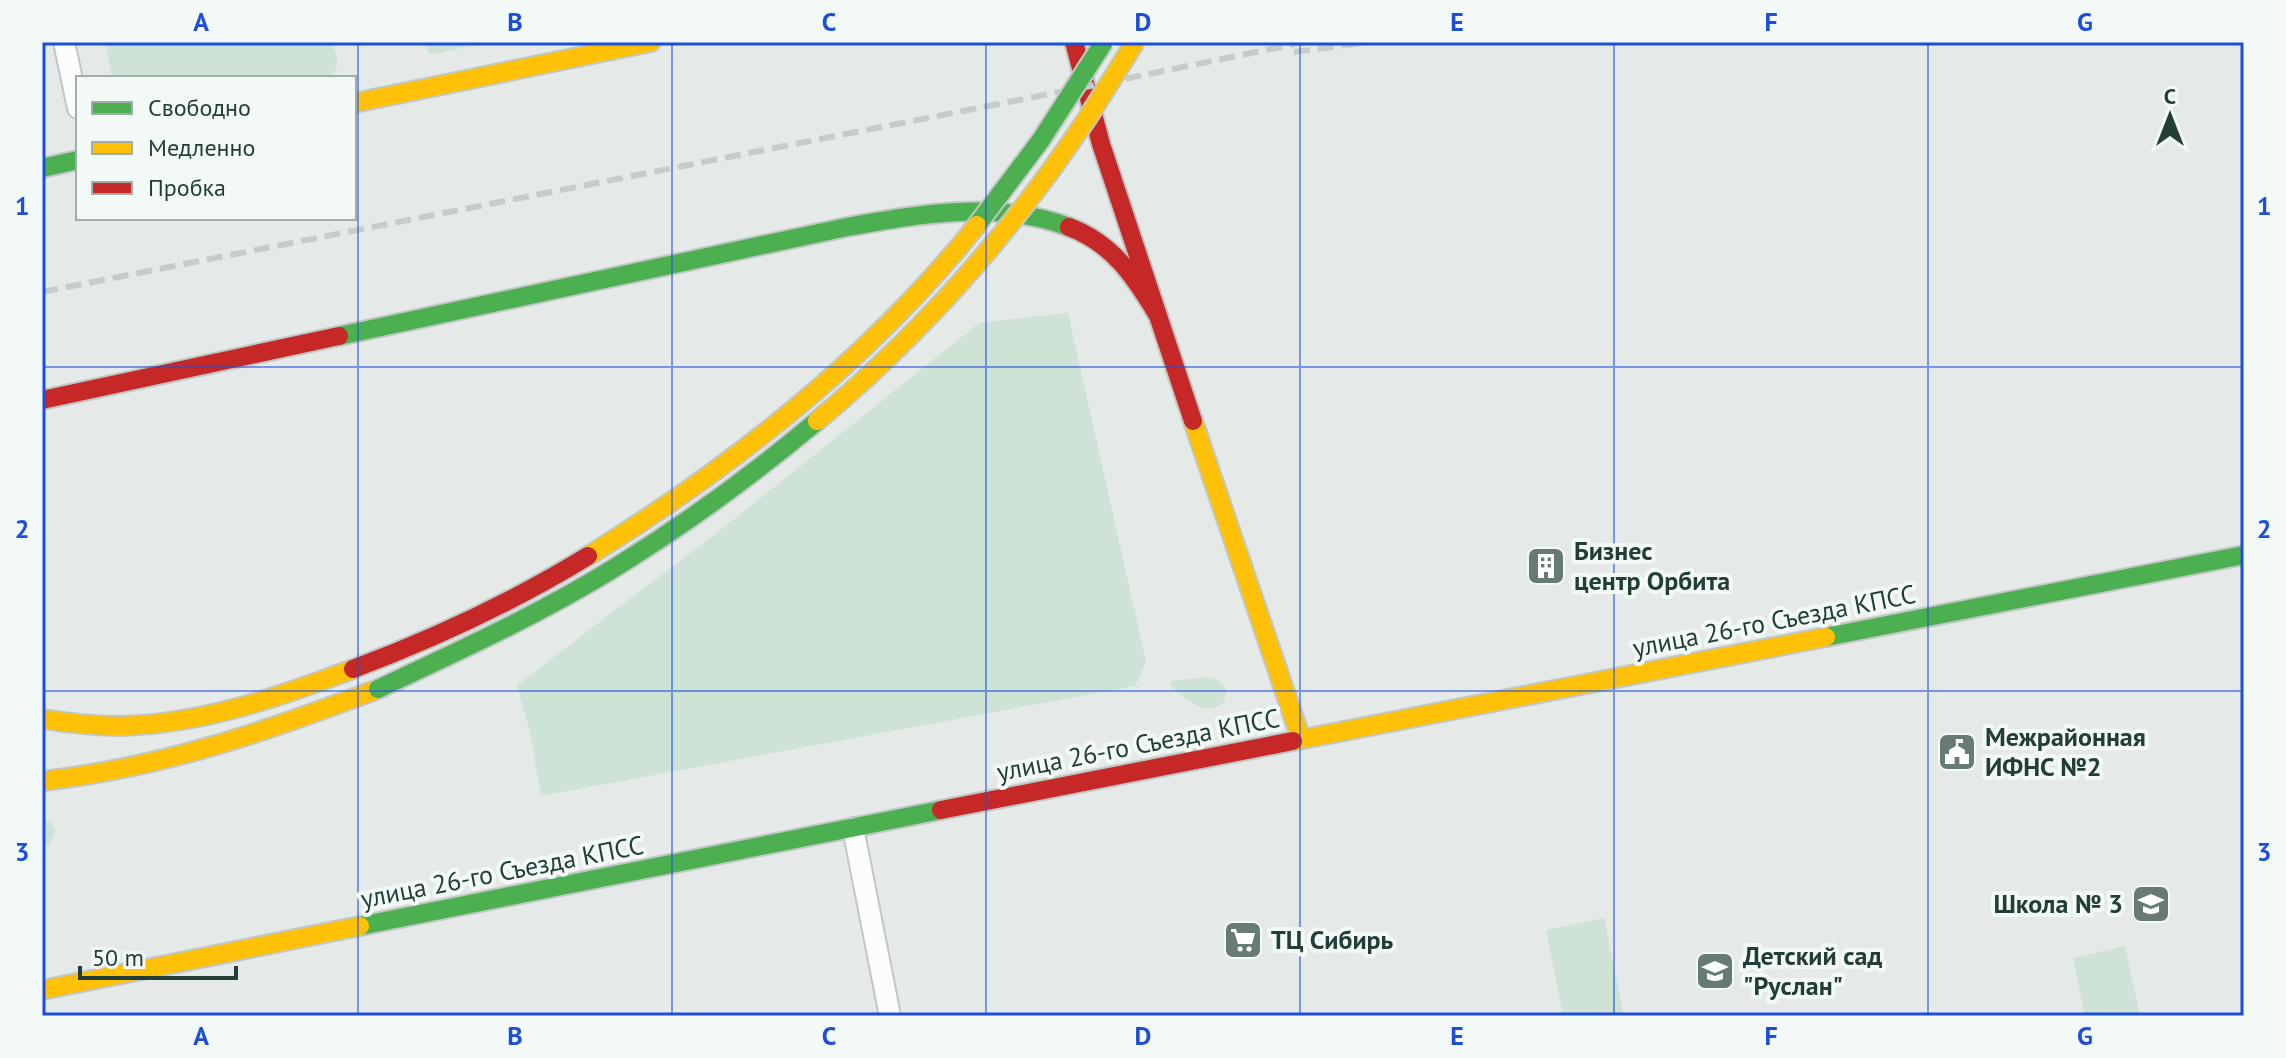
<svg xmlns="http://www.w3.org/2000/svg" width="2286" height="1058" viewBox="0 0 2286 1058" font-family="'PT Sans',sans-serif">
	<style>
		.green { fill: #cee3d6 }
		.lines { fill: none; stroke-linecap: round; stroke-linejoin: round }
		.street-casing { stroke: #c2c7c5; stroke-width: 24 }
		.fast-casing { stroke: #c0c8c5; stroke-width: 22 }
		.slow-casing { stroke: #c0c8c5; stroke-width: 22 }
		.jam-casing { stroke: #c0c8c5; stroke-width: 22 }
		.street { stroke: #fbfcfc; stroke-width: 20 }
		.fast { stroke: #4caf50; stroke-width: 18 }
		.slow { stroke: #ffc107; stroke-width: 18 }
		.jam { stroke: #c62828; stroke-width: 18 }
		.rail { stroke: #c7cbca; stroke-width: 6; stroke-dasharray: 16 8; stroke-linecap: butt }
		.fast-bridge-casing { stroke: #c0c8c5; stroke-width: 22; stroke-linecap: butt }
		.slow-bridge-casing { stroke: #c0c8c5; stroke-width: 22; stroke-linecap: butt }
		.jam-bridge-casing { stroke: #c0c8c5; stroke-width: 22; stroke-linecap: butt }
		.fast-bridge { stroke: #4caf50; stroke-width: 18 }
		.slow-bridge { stroke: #ffc107; stroke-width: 18 }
		.jam-bridge { stroke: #c62828; stroke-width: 18 }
		.grid { fill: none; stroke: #1d4ed8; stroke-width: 2; stroke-opacity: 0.55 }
		.labels { text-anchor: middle; stroke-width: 8; stroke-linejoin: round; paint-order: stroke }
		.poi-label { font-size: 26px; font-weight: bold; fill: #233e38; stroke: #f3f9f6; text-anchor: start }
		.street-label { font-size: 26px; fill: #233e38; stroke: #f3f9f6 }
		.neatline { fill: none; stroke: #1d4ed8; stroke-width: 3 }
		.grid-label { font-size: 26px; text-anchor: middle; font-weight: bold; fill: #1d4ed8 }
	</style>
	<rect width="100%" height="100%" fill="#e5eae8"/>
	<g class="green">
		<path d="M105,42H333C337,60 344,73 321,78H112Z"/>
		<path d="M424,42H490L434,54H429Z"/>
		<path d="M1068,313L1146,662L1135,686L541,796L530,732L517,685L732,521L979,323Z"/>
		<path d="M1209,677C1223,680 1230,689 1223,703C1205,717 1183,699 1169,684L1172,681Z"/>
		<path d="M49,821L56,830L50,844L42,849V822Z"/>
		<path d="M1604,918L1624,1016H1563L1546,930Z"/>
		<path d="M2125,946L2140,1016H2085L2073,958Z"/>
	</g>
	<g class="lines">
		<g class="street-casing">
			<g id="street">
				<path d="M64,42L78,108"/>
				<path d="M853,828L890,1016"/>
			</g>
		</g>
		<g class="fast-casing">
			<g id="fast">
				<path d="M42,168L78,160"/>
				<path d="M339,336L847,227C919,214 999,200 1069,227"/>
				<path d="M1826,637L2244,555"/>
				<path d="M360,926L941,810"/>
			</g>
		</g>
		<g class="slow-casing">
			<g id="slow">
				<path d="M354,103L651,42"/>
				<path d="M1193,421L1301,739"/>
				<path d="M42,719C68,723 95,726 121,726C202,724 279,697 353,669"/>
				<path d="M1293,741L1826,637"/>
				<path d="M42,781C161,768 267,731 378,689"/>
				<path d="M42,990L360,926"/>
			</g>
		</g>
		<g class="jam-casing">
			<g id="jam">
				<path d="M1074,42L1101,144L1193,421"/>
				<path d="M1069,227C1112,243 1134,276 1157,314"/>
				<path d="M42,400L339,336"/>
				<path d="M941,810L1293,741"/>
			</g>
		</g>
		<use href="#street" class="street"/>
		<use href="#fast" class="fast"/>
		<use href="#slow" class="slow"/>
		<use href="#jam" class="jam"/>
		<g class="rail">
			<path d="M1294,52L1369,42"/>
			<path d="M42,292L1085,87L1305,42"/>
		</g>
		<g class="fast-bridge-casing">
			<g id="fast-bridge">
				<path d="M977,225L1041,140L1104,42"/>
				<path d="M378,689C459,651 540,614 616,567C687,523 754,474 817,421"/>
			</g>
		</g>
		<g class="slow-bridge-casing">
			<g id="slow-bridge">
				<path d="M817,421C920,335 1012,231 1086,120C1103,94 1119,68 1135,42"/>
				<path d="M588,556C734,466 870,359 977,225"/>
			</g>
		</g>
		<g class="jam-bridge-casing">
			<path id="jam-bridge" d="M353,669C435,638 513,602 588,556"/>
		</g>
		<use href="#fast-bridge" class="fast-bridge"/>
		<use href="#slow-bridge" class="slow-bridge"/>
		<use href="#jam-bridge" class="jam-bridge"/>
	</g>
	<path class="grid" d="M358,42V1016M672,42V1016M986,42V1016M1300,42V1016M1614,42V1016M1928,42V1016M42,367H2244M42,691H2244"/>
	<defs>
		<g id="building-square" transform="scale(2)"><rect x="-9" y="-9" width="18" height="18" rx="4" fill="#677a76" stroke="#f3f9f6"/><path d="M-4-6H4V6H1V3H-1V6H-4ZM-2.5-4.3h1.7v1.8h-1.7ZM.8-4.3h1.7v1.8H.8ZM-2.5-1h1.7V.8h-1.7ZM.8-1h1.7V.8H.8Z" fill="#fff"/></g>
		<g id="civic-square" transform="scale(2)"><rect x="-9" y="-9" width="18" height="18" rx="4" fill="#677a76" stroke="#f3f9f6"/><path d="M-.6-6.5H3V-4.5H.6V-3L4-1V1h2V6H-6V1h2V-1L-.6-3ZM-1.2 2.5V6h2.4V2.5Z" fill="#fff"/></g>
		<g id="school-square" transform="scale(2)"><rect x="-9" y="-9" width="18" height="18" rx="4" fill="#677a76" stroke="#f3f9f6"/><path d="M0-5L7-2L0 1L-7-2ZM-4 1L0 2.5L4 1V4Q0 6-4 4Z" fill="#fff"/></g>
		<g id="supermarket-square" transform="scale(2)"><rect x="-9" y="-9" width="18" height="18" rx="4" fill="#677a76" stroke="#f3f9f6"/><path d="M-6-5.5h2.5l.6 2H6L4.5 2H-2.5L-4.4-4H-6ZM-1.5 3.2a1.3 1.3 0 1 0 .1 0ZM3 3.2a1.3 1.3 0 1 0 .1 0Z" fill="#fff"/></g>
	</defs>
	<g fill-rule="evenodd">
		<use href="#building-square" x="1546" y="566"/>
		<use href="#civic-square" x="1957" y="752"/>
		<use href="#school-square" x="2151" y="904"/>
		<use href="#supermarket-square" x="1243" y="940"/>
		<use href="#school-square" x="1715" y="971"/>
	</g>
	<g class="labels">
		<g class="poi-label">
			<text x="1574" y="560">Бизнес<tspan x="1574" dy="30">центр Орбита</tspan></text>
			<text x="1985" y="746">Межрайонная<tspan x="1985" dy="30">ИФНС №2</tspan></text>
			<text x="2123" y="913" text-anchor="end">Школа № 3</text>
			<text x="1271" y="949">ТЦ Сибирь</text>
			<text x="1743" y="965">Детский сад<tspan x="1743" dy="30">"Руслан"</tspan></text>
		</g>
		<g class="street-label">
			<text transform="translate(1774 621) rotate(-11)" y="9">улица 26-го Съезда КПСС</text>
			<text transform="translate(1138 745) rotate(-11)" y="9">улица 26-го Съезда КПСС</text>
			<text transform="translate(502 872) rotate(-11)" y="9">улица 26-го Съезда КПСС</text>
		</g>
	</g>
	<rect width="2286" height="1058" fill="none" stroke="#f3f9f6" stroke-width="88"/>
	<rect x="76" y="76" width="280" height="144" fill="#f3f9f6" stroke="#a0aeaa" stroke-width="2"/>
	<rect x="92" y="102" width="40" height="12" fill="#4caf50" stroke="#a0aeaa" stroke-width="2"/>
	<text x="148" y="116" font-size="24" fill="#233e38">Свободно</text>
	<rect x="92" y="142" width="40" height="12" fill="#ffc107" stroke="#a0aeaa" stroke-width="2"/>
	<text x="148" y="156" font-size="24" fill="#233e38">Медленно</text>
	<rect x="92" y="182" width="40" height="12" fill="#c62828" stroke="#a0aeaa" stroke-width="2"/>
	<text x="148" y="196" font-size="24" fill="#233e38">Пробка</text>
	<g transform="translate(2170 116)" stroke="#f3f9f6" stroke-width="6" paint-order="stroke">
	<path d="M0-6L14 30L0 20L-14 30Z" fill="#233e38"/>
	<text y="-12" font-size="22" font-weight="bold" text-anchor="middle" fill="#233e38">С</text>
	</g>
	<path d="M80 966v12h156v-12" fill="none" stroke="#233e38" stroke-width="4"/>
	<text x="92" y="966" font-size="24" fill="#233e38" stroke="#f3f9f6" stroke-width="6" paint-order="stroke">50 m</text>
	<rect x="44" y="44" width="2198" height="970" class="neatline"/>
	<g class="grid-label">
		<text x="201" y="31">A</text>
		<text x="515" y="31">B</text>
		<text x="829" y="31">C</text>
		<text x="1143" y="31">D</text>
		<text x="1457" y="31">E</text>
		<text x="1771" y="31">F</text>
		<text x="2085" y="31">G</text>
		<text x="22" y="215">1</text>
		<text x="2264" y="215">1</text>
		<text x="22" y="538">2</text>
		<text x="2264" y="538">2</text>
		<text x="22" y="861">3</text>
		<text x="2264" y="861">3</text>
		<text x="201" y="1045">A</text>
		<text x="515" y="1045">B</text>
		<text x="829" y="1045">C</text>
		<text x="1143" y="1045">D</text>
		<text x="1457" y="1045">E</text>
		<text x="1771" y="1045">F</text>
		<text x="2085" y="1045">G</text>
	</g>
</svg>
